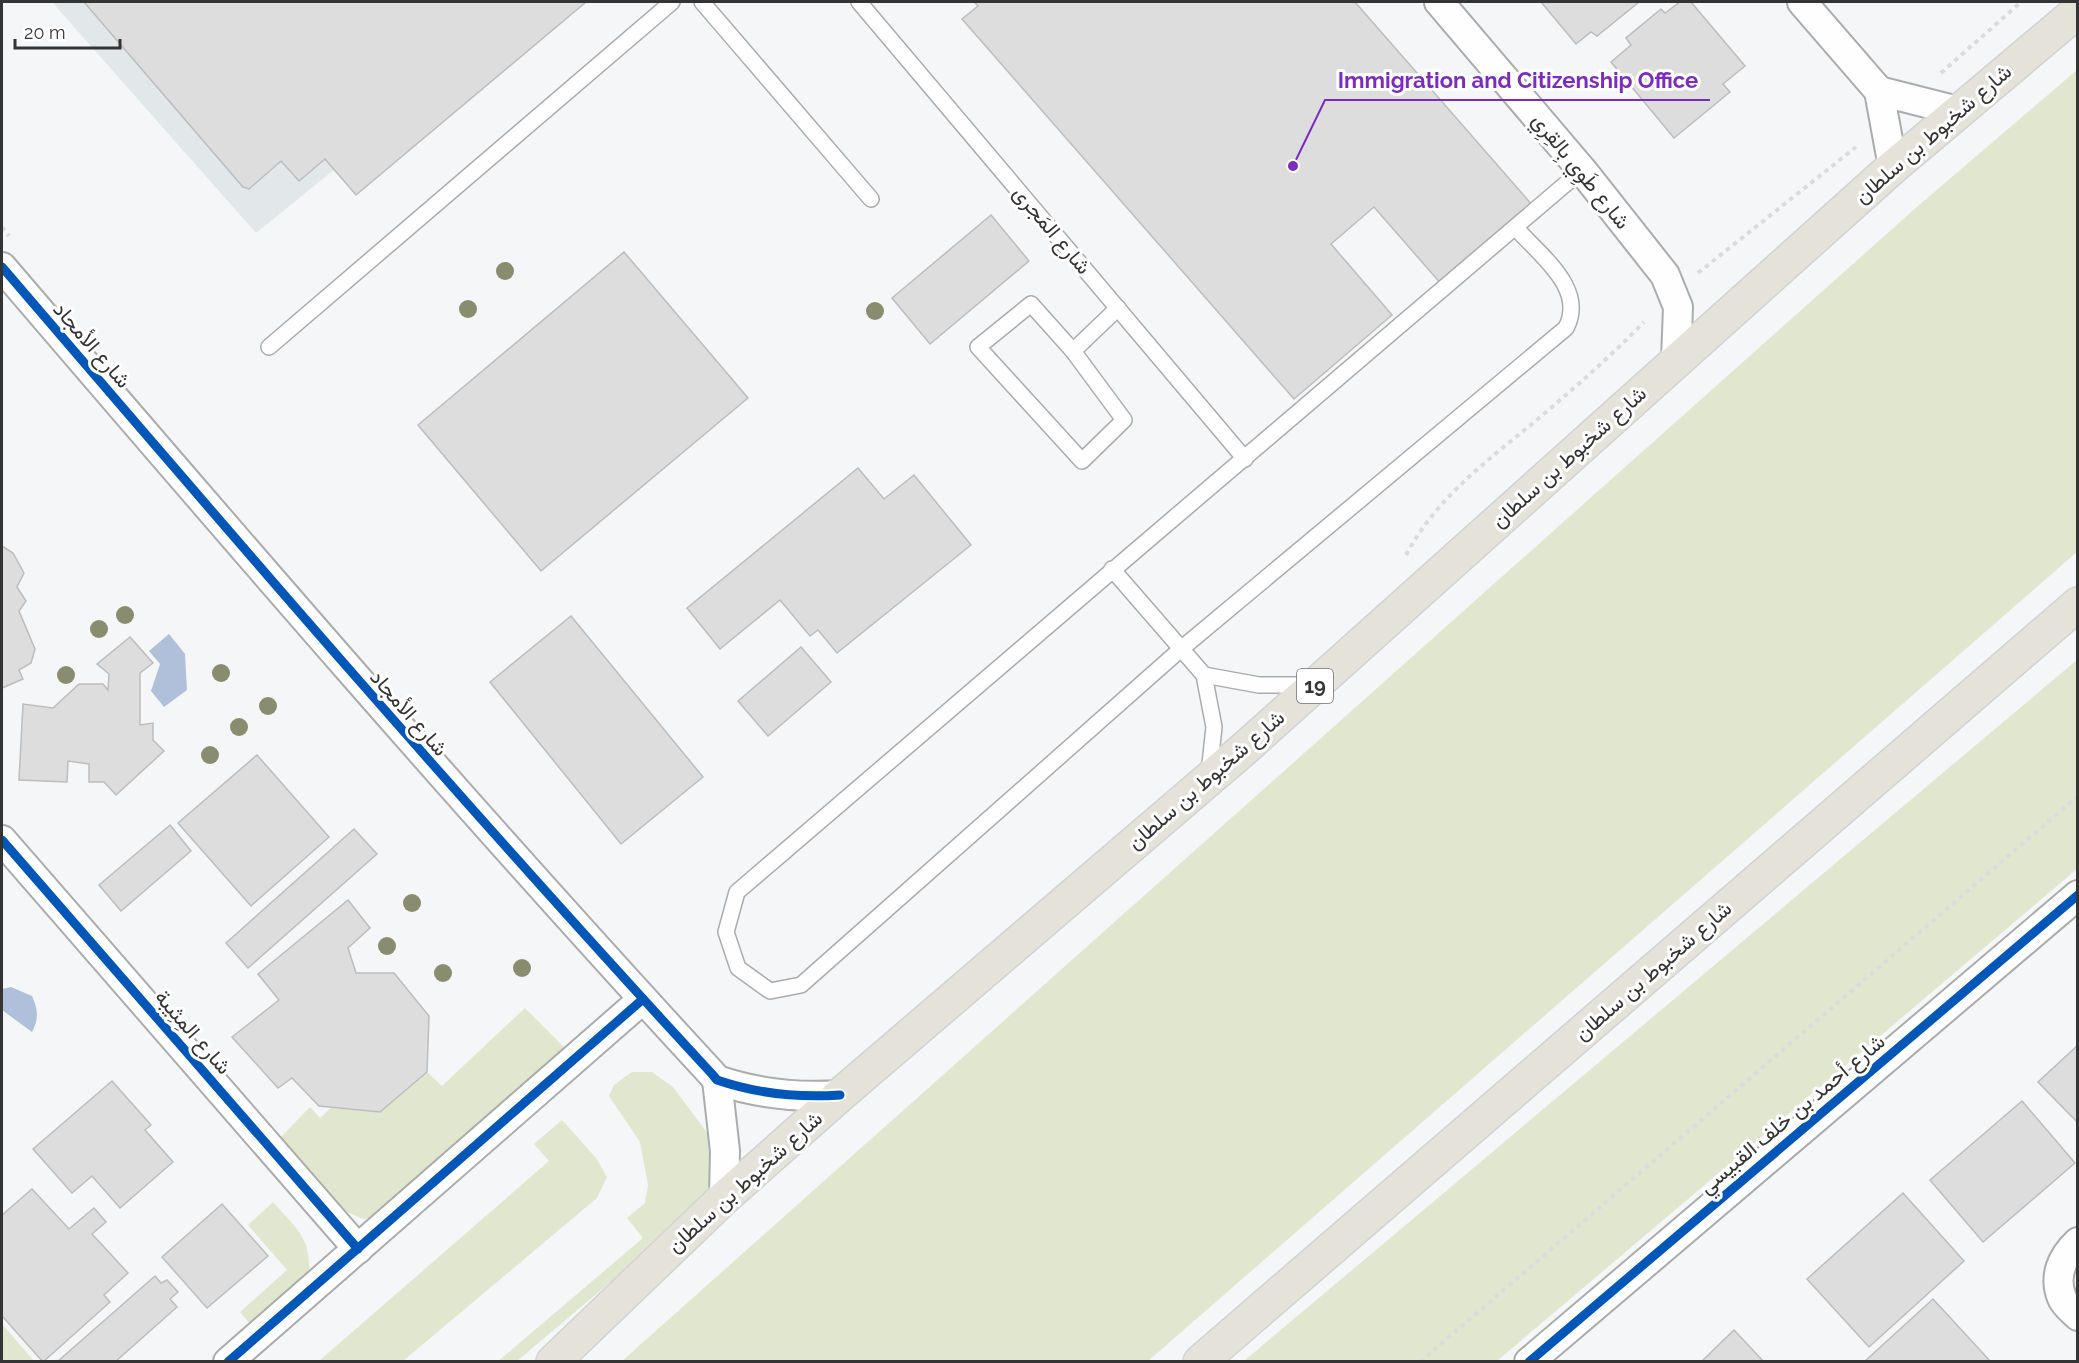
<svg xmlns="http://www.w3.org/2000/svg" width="2079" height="1363" viewBox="0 0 2079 1363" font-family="Raleway,Vazirmatn,sans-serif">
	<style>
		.built { fill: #e2e7ea }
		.green { fill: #e1e6ce }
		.water { fill: #b0bfda }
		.building { fill: #ddd; stroke: #bdbdbe; stroke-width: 1.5 }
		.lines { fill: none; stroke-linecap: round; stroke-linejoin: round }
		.lane-casing { stroke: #abacad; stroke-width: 18 }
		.street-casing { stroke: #abacad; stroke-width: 32 }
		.primary-casing { stroke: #d2d3d3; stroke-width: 36 }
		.path { stroke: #dbdbdc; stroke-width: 4; stroke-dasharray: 4.5 4.5; stroke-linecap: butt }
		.lane { stroke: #fefefe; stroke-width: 15 }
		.street { stroke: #fefefe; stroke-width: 28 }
		.primary { stroke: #e4e2d9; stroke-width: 33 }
		.cycleway-casing { stroke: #fff; stroke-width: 13 }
		.cycleway { stroke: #0057b8; stroke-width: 9 }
		.tree { fill: #898c6f }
		.labels { text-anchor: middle; stroke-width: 6; stroke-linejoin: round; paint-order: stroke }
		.shield { fill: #fff; stroke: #717172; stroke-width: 1.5 }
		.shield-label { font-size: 20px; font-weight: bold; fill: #343435 }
		.street-label { font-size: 21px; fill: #343435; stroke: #fff }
		.leader { fill: none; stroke: #7b2cbf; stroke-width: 2 }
		.callout-dot { fill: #7b2cbf; stroke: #fff; stroke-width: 2 }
		.callout-label { font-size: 22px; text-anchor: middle; font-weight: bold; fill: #7b2cbf; stroke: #fff; stroke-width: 6; stroke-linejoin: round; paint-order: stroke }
	</style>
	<rect width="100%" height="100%" fill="#f5f6f7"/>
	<path class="built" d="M52,2H541L256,233Z"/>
	<g class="green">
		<path d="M2077,70V552L1148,1361H622L1918,206Z"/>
		<path d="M2077,660V869L1497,1361H1244Z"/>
		<path d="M525,1008L575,1058L391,1216L363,1219L339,1208L276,1142L310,1107L320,1118L331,1108L380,1112L427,1072L442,1086Z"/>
		<path d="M632,1072H652L673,1087L714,1142L717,1171L697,1209L517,1361L497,1362L643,1238L627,1218L645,1203L648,1185L640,1142L609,1096L614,1085Z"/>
		<path d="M562,1120L596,1158L607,1177L597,1198L403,1361H319L549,1161L534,1144Z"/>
		<path d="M273,1202C303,1236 311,1237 309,1285L259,1334L240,1312L287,1270L248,1225Z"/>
		<path d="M2,1324L34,1361H2Z"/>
	</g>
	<g class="water">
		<path d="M169,634L185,654L187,690L164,707L151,691L160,664L149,651Z"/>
		<path d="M11,987L32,996C38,1009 39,1019 32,1032L2,1010V989Z"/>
	</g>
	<g class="building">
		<path d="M84,2H586L356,195L325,159L299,181L281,161L249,189L243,187Z"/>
		<path d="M974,2H1355L1533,206L1442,285L1374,207L1331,244L1392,315L1294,399L962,19L978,6Z"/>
		<path d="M1541,2H1639L1597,36L1591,32L1576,44Z"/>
		<path d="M1680,2H1691L1745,66L1723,84L1730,92L1674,138L1611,62L1631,45L1626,38L1661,9L1665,13Z"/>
		<path d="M991,215L1029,261L930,344L892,298Z"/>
		<path d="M624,252L748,398L541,571L418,425Z"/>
		<path d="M858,468L884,499L914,475L971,545L837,653L818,630L810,636L780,600L720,649L687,608Z"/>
		<path d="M2,546L13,553L24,573L17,587L26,601L19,611L35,649L31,663L19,670L23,679L2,688Z"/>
		<path d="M571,616L703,777L621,844L490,682Z"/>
		<path d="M130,637L153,663L140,673V725L153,723V740L164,751L116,795L104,782H89V764L68,761L67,782L19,780L23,704L53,708L79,684H103L108,690L109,674L97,664Z"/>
		<path d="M801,647L831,682L768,736L738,701Z"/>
		<path d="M257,755L329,837L251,906L178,823Z"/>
		<path d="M170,825L191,851L121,911L99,885Z"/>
		<path d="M354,829L377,854L248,968L226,943Z"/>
		<path d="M348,900L370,928L348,948L356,973H394L429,1016L427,1072L380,1112L319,1106L292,1078L278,1088L232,1037L279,1000L258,974Z"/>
		<path d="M2078,1045V1123L2038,1082Z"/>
		<path d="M112,1081L151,1125L145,1130L173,1162L120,1208L92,1176L72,1193L33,1149Z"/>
		<path d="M2022,1101L2075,1163L1983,1242L1930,1180Z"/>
		<path d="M32,1189L69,1229L94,1208L106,1222L92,1234L128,1273L104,1295L110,1302L43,1362L2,1316V1215Z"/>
		<path d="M1903,1193L1964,1261L1869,1347L1807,1279Z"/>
		<path d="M222,1204L268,1256L207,1308L162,1257Z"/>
		<path d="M155,1276L161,1283L167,1280L178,1292L170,1299L177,1307L115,1362H57Z"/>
		<path d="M1933,1299L1991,1362H1864Z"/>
		<path d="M1734,1330L1764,1362H1701Z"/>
	</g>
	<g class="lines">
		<g class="lane-casing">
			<g id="lane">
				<path d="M702,2L871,199"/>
				<path d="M859,2L1245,459"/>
				<path d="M1515,227C1539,255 1587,288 1566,328L1181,649L801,985L770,991L738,968L726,932L737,892C1018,650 1300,411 1582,170"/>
				<path d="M269,347L672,2"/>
				<path d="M1073,351L1124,420L1082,461L978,347L1031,304L1073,351L1118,308"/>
				<path d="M1112,569L1204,675L1214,727L1209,773"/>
				<path d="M1204,675L1259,685H1308"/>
			</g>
		</g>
		<g class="street-casing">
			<g id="street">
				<path d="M1439,2L1582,170L1665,275L1678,307L1676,360"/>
				<path d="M1802,2L1879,91L1893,167"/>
				<path d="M1879,91L1958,111"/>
				<path d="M2,267C235,539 469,811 712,1074L717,1080C758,1094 797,1098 840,1095"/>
				<path d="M2,840L358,1249"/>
				<path d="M717,1080L725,1151L724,1198"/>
				<path d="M2078,1242C2062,1257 2053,1276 2062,1298C2064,1304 2073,1311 2078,1316"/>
				<path d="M228,1362L643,999"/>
				<path d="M1529,1362L2078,895"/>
			</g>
		</g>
		<g class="primary-casing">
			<g id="primary">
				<path d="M553,1362L724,1198L840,1095L1244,749L1893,167L2078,11"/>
				<path d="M1200,1362L2078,604"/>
			</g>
		</g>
		<g class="path">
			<path d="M1941,73L2021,2"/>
			<path d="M2,227L9,236"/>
			<path d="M1698,273L1856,147"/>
			<path d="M1406,555C1436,499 1484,463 1532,424C1571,391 1608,359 1644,322"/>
			<path d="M1420,1362L2078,796"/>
		</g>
		<use href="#lane" class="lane"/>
		<use href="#street" class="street"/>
		<use href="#primary" class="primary"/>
		<g class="cycleway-casing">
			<g id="cycleway">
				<path d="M2,267C235,539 469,811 712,1074L717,1080C758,1094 797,1098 840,1095"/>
				<path d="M2,840L358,1249"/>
				<path d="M228,1362L643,999"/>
				<path d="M1529,1362L2078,895"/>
			</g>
		</g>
		<use href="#cycleway" class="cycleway"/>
	</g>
	<g class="tree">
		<circle cx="505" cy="271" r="9"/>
		<circle cx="468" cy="309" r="9"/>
		<circle cx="875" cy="311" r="9"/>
		<circle cx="125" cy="615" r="9"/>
		<circle cx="99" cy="629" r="9"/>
		<circle cx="221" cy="673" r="9"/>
		<circle cx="66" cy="675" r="9"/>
		<circle cx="268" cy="706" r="9"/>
		<circle cx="239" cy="727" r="9"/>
		<circle cx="210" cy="755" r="9"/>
		<circle cx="412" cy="903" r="9"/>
		<circle cx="387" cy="946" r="9"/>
		<circle cx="522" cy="968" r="9"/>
		<circle cx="443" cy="973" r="9"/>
	</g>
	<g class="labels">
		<rect class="shield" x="1297" y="669" width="36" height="34" rx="4.5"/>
		<g class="shield-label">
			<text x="1315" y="693">19</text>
		</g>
		<g class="street-label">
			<text transform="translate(1933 134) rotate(-41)" y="7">شارع شخبوط بن سلطان</text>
			<text transform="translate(1581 171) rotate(51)" y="7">شارع طَوِي بِالقِرِي</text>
			<text transform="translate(1052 230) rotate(50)" y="7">شارع المَجرى</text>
			<text transform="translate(92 345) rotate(49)" y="7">شارع الأمجاد</text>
			<text transform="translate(1569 457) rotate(-42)" y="7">شارع شخبوط بن سلطان</text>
			<text transform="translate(409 713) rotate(49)" y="7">شارع الأمجاد</text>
			<text transform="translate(1206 780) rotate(-41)" y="7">شارع شخبوط بن سلطان</text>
			<text transform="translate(1653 971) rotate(-41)" y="7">شارع شخبوط بن سلطان</text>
			<text transform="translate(193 1032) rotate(49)" y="7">شارع المِثِيبة</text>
			<text transform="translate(1792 1114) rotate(-40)" y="7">شارع أحمد بن خلف القبيسي</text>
			<text transform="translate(745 1182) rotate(-42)" y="7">شارع شخبوط بن سلطان</text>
		</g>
	</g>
	<path class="leader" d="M1293 166L1325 100H1710"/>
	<circle class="callout-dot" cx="1293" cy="166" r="6"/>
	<g class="callout-label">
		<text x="1518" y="88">Immigration and Citizenship Office</text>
	</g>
	<rect width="2079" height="1363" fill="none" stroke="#343435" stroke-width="6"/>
	<path d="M15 39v9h105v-9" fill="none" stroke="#343435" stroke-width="3"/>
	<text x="24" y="39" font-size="18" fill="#343435" stroke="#ffffff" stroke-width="4.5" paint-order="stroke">20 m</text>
</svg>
